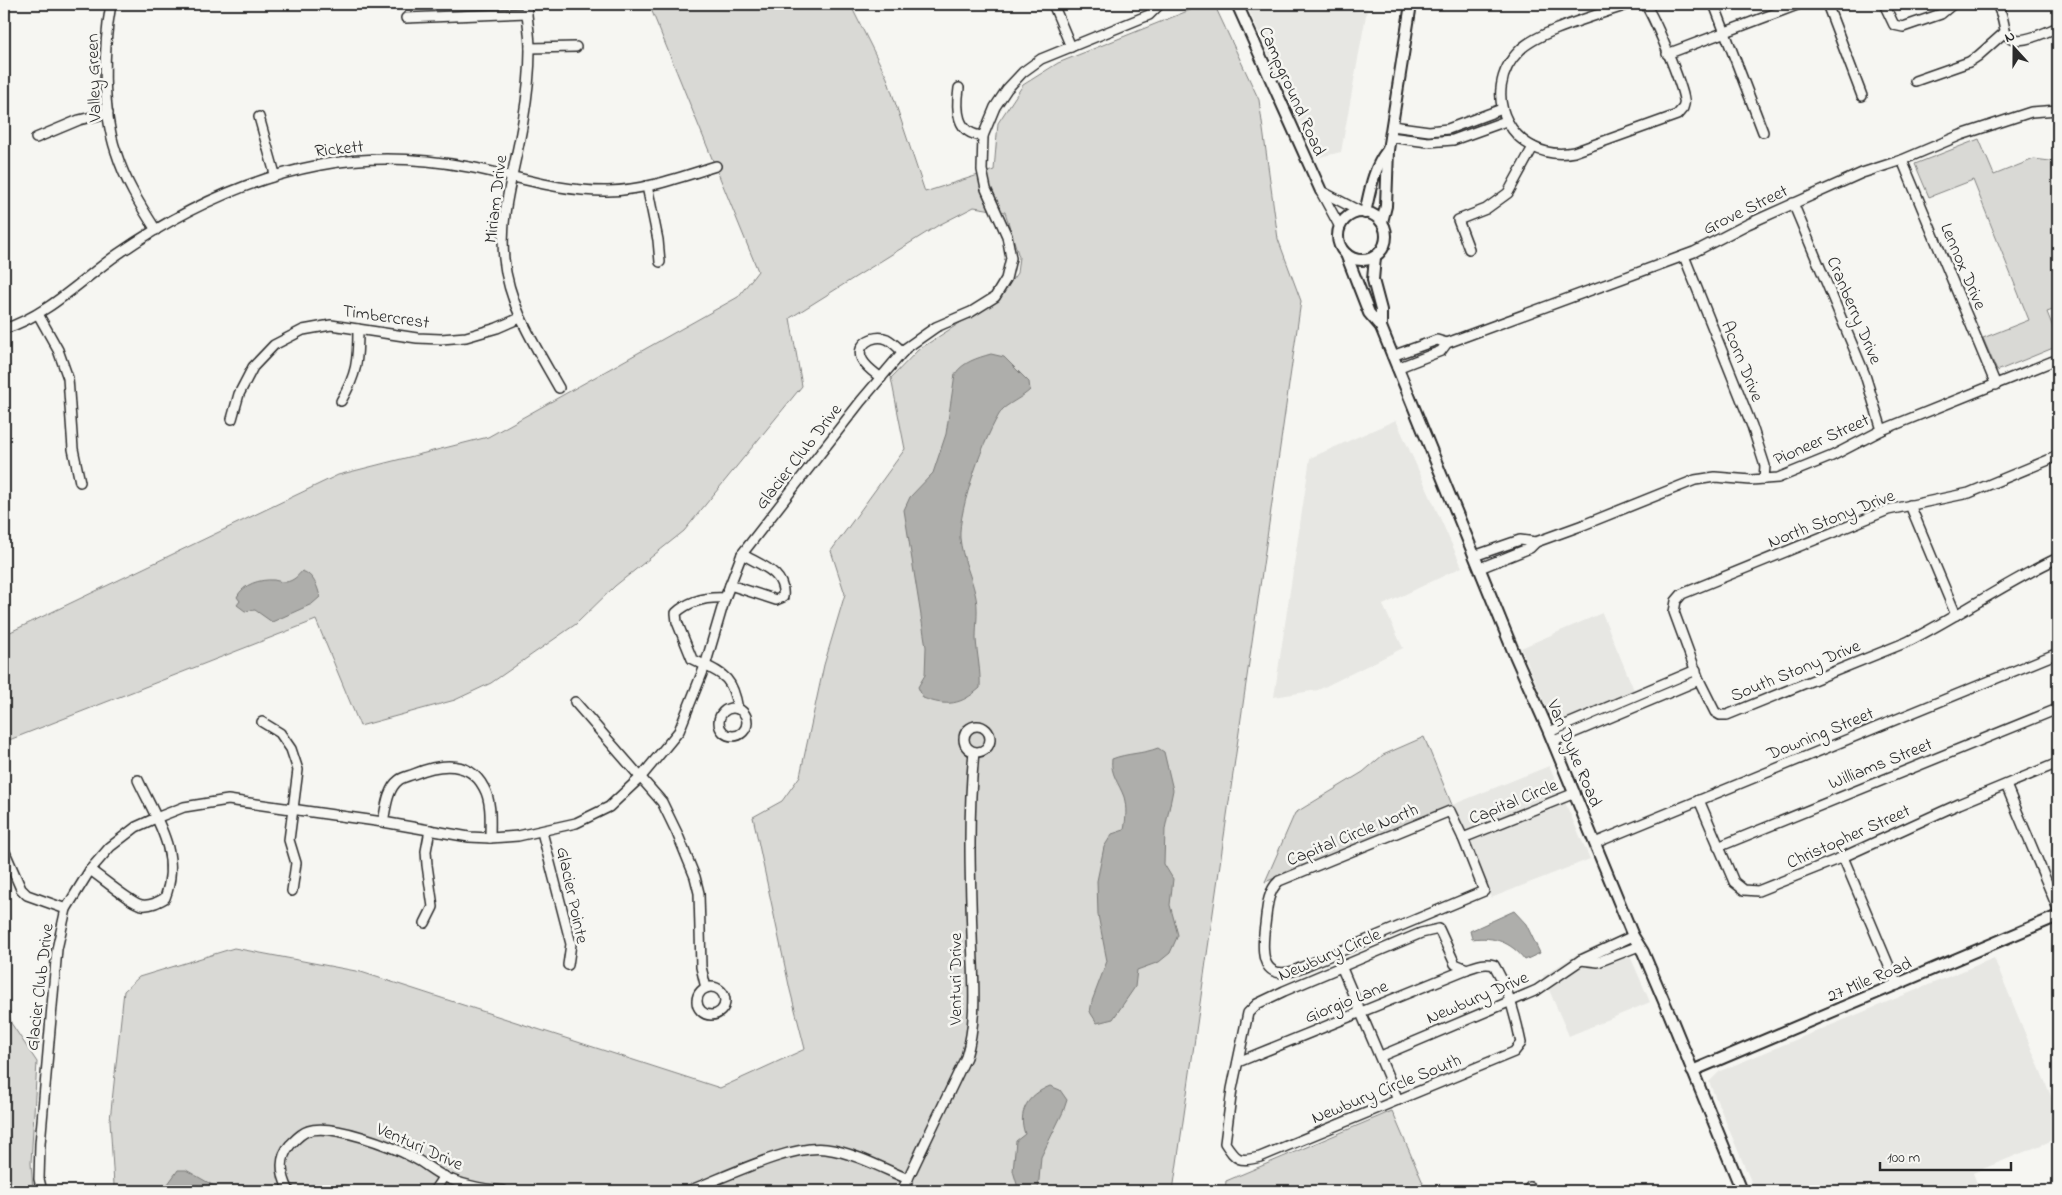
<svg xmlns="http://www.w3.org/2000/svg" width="2062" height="1195" viewBox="0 0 2062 1195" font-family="'Indie Flower',sans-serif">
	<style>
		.built { fill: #e7e7e3 }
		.green { fill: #d9d9d5; stroke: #828280 }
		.water { fill: #aeaeab; stroke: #7a7a78 }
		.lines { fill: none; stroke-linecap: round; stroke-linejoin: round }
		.minor-casing { stroke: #2b2b2b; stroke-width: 12 }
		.tertiary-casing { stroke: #2b2b2b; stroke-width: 14 }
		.minor { stroke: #f6f6f2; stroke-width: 9 }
		.tertiary { stroke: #f6f6f2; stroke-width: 10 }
		.labels { text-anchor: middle; stroke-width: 5; stroke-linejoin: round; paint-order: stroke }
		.street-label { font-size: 18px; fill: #2b2b2b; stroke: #f6f6f2 }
	</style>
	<rect width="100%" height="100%" fill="#f6f6f2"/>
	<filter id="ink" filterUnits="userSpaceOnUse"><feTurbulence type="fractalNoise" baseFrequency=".02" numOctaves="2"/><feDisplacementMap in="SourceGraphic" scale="10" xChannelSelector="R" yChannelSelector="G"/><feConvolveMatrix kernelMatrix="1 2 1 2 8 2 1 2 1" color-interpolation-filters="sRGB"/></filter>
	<g filter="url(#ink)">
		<g class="built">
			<path d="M1246,4H1368L1341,152L1316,158Z"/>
			<path d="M1396,420L1462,567L1383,605L1403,648L1318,690L1274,697L1310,458Z"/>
			<path d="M1602,613L1634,690L1554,725L1521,648Z"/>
			<path d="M1549,766L1590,859L1491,898L1452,805Z"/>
			<path d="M1621,935L1650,1002L1569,1036L1543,976L1577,954Z"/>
			<path d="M1994,958L2058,1113V1138L1973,1173L1980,1191H1755L1709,1082L1720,1071Z"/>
		</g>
		<g class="green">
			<path d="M649,4H850L887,78L925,192L994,170L998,123L1023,85L1058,63L1205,4H1214L1259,100L1278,239L1301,301L1173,1191H113L114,1185L110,1120L124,991L139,977L234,948L361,972L720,1088L805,1049L790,990L753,817L782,801L800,776L824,665L845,594L831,551L905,449L891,378L918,350L1000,297L1017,273L1019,257L1005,212L974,207L937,226L790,318L802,386L684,531L615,586L576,624L491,683L455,700L360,726L316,620L4,742V635L338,475L488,437L738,297L758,271Z"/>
			<path d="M1979,139L1994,175L2034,159L2058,162V308L2047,312L2058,340V346L1997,371L1983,338L2029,320L1973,180L1929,197L1915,164Z"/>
			<path d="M1424,737L1452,805L1265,882L1295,813L1363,772L1383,755Z"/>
			<path d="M4,995L11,1023L37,1062L31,1163L33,1191H4Z"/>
			<path d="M1392,1111L1423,1183L1400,1191H1225L1226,1181Z"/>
		</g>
		<g class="water">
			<path d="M991,354L1004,357L1029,382L1030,390C1023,397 1006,405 1002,410C985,434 958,510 960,538C962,558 971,575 975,593C979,608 976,623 976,639C977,655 981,671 980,688C961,705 947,707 923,698L918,687L925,675L926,647L904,510L910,497L933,473L946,434L955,374C963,362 977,358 991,354Z"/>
			<path d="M302,571C313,574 318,587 320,597L312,604L272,622L255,610L245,611L237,605L240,601L237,597C243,584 260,579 274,580C278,581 282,582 286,582C293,581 298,576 302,571Z"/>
			<path d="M1158,748L1164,752L1173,790L1165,829L1164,864L1173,879L1170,905L1178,935L1170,953L1159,962L1137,970L1135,987L1113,1019L1097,1023L1090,1012L1092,1001L1107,961L1098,915L1097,881L1104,847L1112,834L1124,830C1126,819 1127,808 1124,797C1119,783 1110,774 1112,759C1127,753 1143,754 1158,748Z"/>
			<path d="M1514,911L1526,924L1540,953L1525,960C1511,942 1494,936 1472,939L1470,931Z"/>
			<path d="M1050,1086L1060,1090L1067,1100L1063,1112L1041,1157L1038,1191H1019L1013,1171L1016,1141L1025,1134C1017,1111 1028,1095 1050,1086Z"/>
			<path d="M178,1170H186L223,1191H171L168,1184Z"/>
		</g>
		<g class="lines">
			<g class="minor-casing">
				<g id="minor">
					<path d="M111,4C103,47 102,111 116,152C125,181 140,205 156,230"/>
					<path d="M526,4C527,19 530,34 530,49C530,72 527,98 523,121C516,167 499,212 504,259C509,307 536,347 559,388"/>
					<path d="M1053,4L1071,47"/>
					<path d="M1629,4C1602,14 1538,31 1520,50C1476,93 1513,164 1574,152L1677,115L1683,108C1684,105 1685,103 1684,100C1683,88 1652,9 1644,4"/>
					<path d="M1714,4L1763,132"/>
					<path d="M1827,4L1862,96"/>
					<path d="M1884,4L1894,25L1903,27L1941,14L1953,4"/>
					<path d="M1996,4C2002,12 2003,20 2005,30C2010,51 2046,32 2058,27"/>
					<path d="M406,18L527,13"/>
					<path d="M530,48L576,47"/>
					<path d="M1667,54L1800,4"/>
					<path d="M1915,81L1969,62L1978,56L2005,32"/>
					<path d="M959,88C956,109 956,134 983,136"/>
					<path d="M259,117L275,174"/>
					<path d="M1392,126L1429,131L1448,129L1502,109"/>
					<path d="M1390,137L1428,142L1453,140L1506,121"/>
					<path d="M36,138L79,120L108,113"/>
					<path d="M1902,160L1996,385"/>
					<path d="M647,186L658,240L660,262"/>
					<path d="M1321,191L1361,212"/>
					<path d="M1321,192L1340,227"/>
					<path d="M1793,203L1865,375L1882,430"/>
					<path d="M1469,249L1458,220L1486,209L1508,193L1533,147"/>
					<path d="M1684,256L1752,426L1765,466L1764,479"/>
					<path d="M38,314L58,350L68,378L73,449L80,482"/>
					<path d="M4,329C48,315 81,280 118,254C180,211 246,179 320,165C368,156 421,158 469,167C516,176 560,192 608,191C646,190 681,177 716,166"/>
					<path d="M1392,356L1437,340L1447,343"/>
					<path d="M1397,368L1441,351L1447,343L1694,252L1748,224L1862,173L1902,160L1961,135L2031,112L2058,110"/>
					<path d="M881,378C875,373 867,368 863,361C853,346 873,333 887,339C893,342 898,348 903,352"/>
					<path d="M341,401C357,374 358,361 358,329"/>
					<path d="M232,419L239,394L253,367L274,345L303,330L331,325L417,338L441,339L466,337L497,328L520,318"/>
					<path d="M2058,456L1969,493L1888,510L1682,594L1676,601L1674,612L1699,680L1715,712L1720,715H1727L1907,642C1959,616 2006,582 2058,558"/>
					<path d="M1910,505L1956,615"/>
					<path d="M1474,556L1520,540L1536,542"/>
					<path d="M1480,568L1530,548L1536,542L1583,525L1695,480L1715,477L1751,480L1778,478L1832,456L1882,430L2058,359"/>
					<path d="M730,585L776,600L783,597C786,572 760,565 742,554"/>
					<path d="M725,598C707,597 690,600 676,613L677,622L692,659C722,674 732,674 738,709"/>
					<path d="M575,702L662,802L677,833L695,877L699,893L701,967L706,988"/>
					<circle cx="733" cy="722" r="14"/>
					<path d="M262,722L280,733L291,749L298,770L289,840L296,863L292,891"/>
					<circle cx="977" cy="739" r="13"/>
					<path d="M1549,732L1696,670"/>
					<path d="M1554,741L1699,680"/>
					<path d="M2006,785L2058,909"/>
					<path d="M1699,800L1734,882L1744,890L1758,891L1843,857L1959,804L2058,763"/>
					<path d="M1450,811L1463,838L1484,891L1293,971C1259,981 1262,947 1265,925C1267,909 1267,892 1279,881Z"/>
					<path d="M383,822C386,808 387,789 399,780C403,777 409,776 414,774C439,764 469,759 484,788C492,802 490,823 490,838"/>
					<path d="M542,832L571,944L568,965"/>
					<path d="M1463,838L1575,793"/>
					<path d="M1595,843L2058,653"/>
					<path d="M1718,847L2055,710"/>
					<path d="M4,850L21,889L27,895L66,909"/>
					<path d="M1843,857L1897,985"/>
					<path d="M90,870C101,877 132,904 142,905C151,906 158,902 165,898C182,853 156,819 138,780"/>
					<path d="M425,923L433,907L427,865L426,851L430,830"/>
					<path d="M1439,929L1455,964L1467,969C1476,966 1484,962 1494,965C1508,988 1516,1017 1521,1043L1514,1052L1260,1157C1239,1162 1237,1161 1225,1143L1232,1089L1248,1013L1257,1004L1284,991L1421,933Z"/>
					<path d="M1633,936L1581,960L1598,962L1639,946"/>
					<path d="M1341,966L1398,1100"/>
					<circle cx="711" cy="1001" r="14"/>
					<path d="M1381,1056L1537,990L1581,960"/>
					<path d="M1238,1062L1467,969"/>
					<path d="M42,1191L39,1179L40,1144L57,949L66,909L90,870L110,847L136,827L156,818L184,807L228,800L383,822L469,837L490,838L518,836L576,823L609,807L641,777L679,731L705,666L725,598L742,554L861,401L906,348L936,327L971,312L995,297L1006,279L1011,258L1007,236L986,189L982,170L983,136L995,107L1007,89L1023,72L1041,59L1149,15L1160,4"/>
					<path d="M289,1191C281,1175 278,1159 290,1145C295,1140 301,1133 308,1131C332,1123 392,1146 414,1158C424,1163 433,1171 443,1176C461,1185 483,1189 503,1191"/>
					<path d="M434,1191L444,1176"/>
					<path d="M688,1191C724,1178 790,1144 826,1149C855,1153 882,1168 908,1179"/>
					<path d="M902,1191L966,1057C978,1018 973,976 972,935C970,874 968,813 974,752"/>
					<path d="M1527,1191L1530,1187"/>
				</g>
			</g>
			<g class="tertiary-casing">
				<g id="tertiary">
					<path d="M1237,4L1321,191"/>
					<circle cx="1362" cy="236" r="24"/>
					<path d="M1365,213C1370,191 1373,169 1387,151"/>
					<path d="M1382,222L1386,206L1388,150L1411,4"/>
					<path d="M1346,254L1369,313L1381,327L1514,653L1549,732L1633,936L1643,952L1669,1013L1742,1191"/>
					<path d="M1375,257L1373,280L1381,310V327"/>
					<path d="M1692,1071L2058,916"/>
				</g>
			</g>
			<use href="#minor" class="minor"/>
			<use href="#tertiary" class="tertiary"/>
		</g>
	</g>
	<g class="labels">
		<g class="street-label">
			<text transform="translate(93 78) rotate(-92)" y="6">Valley Green</text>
			<text transform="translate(1293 91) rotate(66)" y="6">Campground Road</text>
			<text transform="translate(339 148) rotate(-6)" y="6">Rickett</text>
			<text transform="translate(495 199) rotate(-83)" y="6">Miriam Drive</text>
			<text transform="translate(1745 209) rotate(-26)" y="6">Grove Street</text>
			<text transform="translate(1964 266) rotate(67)" y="6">Lennox Drive</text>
			<text transform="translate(1855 310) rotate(67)" y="6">Cranberry Drive</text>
			<text transform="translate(386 316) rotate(8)" y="6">Timbercrest</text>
			<text transform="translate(1743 361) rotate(68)" y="6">Acorn Drive</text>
			<text transform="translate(1821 439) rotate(-24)" y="6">Pioneer Street</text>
			<text transform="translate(798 456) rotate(-52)" y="6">Glacier Club Drive</text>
			<text transform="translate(1831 518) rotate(-21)" y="6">North Stony Drive</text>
			<text transform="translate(1795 670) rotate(-22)" y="6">South Stony Drive</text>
			<text transform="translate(1820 733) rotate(-22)" y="6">Downing Street</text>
			<text transform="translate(1575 753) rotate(67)" y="6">Van Dyke Road</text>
			<text transform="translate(1880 763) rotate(-22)" y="6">Williams Street</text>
			<text transform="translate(1513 801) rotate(-22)" y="6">Capital Circle</text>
			<text transform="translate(1352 834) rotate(-22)" y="6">Capital Circle North</text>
			<text transform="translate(1848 836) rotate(-24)" y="6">Christopher Street</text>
			<text transform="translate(573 895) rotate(78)" y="6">Glacier Pointe</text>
			<text transform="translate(1329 954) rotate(-23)" y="6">Newbury Circle</text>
			<text transform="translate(955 979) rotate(-90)" y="6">Venturi Drive</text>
			<text transform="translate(1869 979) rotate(-23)" y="6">27 Mile Road</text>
			<text transform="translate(39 987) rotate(-83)" y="6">Glacier Club Drive</text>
			<text transform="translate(1477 997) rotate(-23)" y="6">Newbury Drive</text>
			<text transform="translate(1346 1001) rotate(-22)" y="6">Giorgio Lane</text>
			<text transform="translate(1386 1088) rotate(-22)" y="6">Newbury Circle South</text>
			<text transform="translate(420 1146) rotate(24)" y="6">Venturi Drive</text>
		</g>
	</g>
	<rect width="2062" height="1195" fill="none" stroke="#f6f6f2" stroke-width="20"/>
	<rect x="10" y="10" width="2042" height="1175" fill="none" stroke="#2b2b2b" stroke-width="2" filter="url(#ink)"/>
	<g transform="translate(2014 48) rotate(339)" stroke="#f6f6f2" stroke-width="4" paint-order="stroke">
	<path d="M0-4L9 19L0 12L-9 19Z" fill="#2b2b2b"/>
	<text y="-8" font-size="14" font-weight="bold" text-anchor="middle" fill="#2b2b2b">N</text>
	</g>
	<path d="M1880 1162v8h131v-8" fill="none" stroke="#2b2b2b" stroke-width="2.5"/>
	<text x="1887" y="1162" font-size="15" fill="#2b2b2b" stroke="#f6f6f2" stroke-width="4" paint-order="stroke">100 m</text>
</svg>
